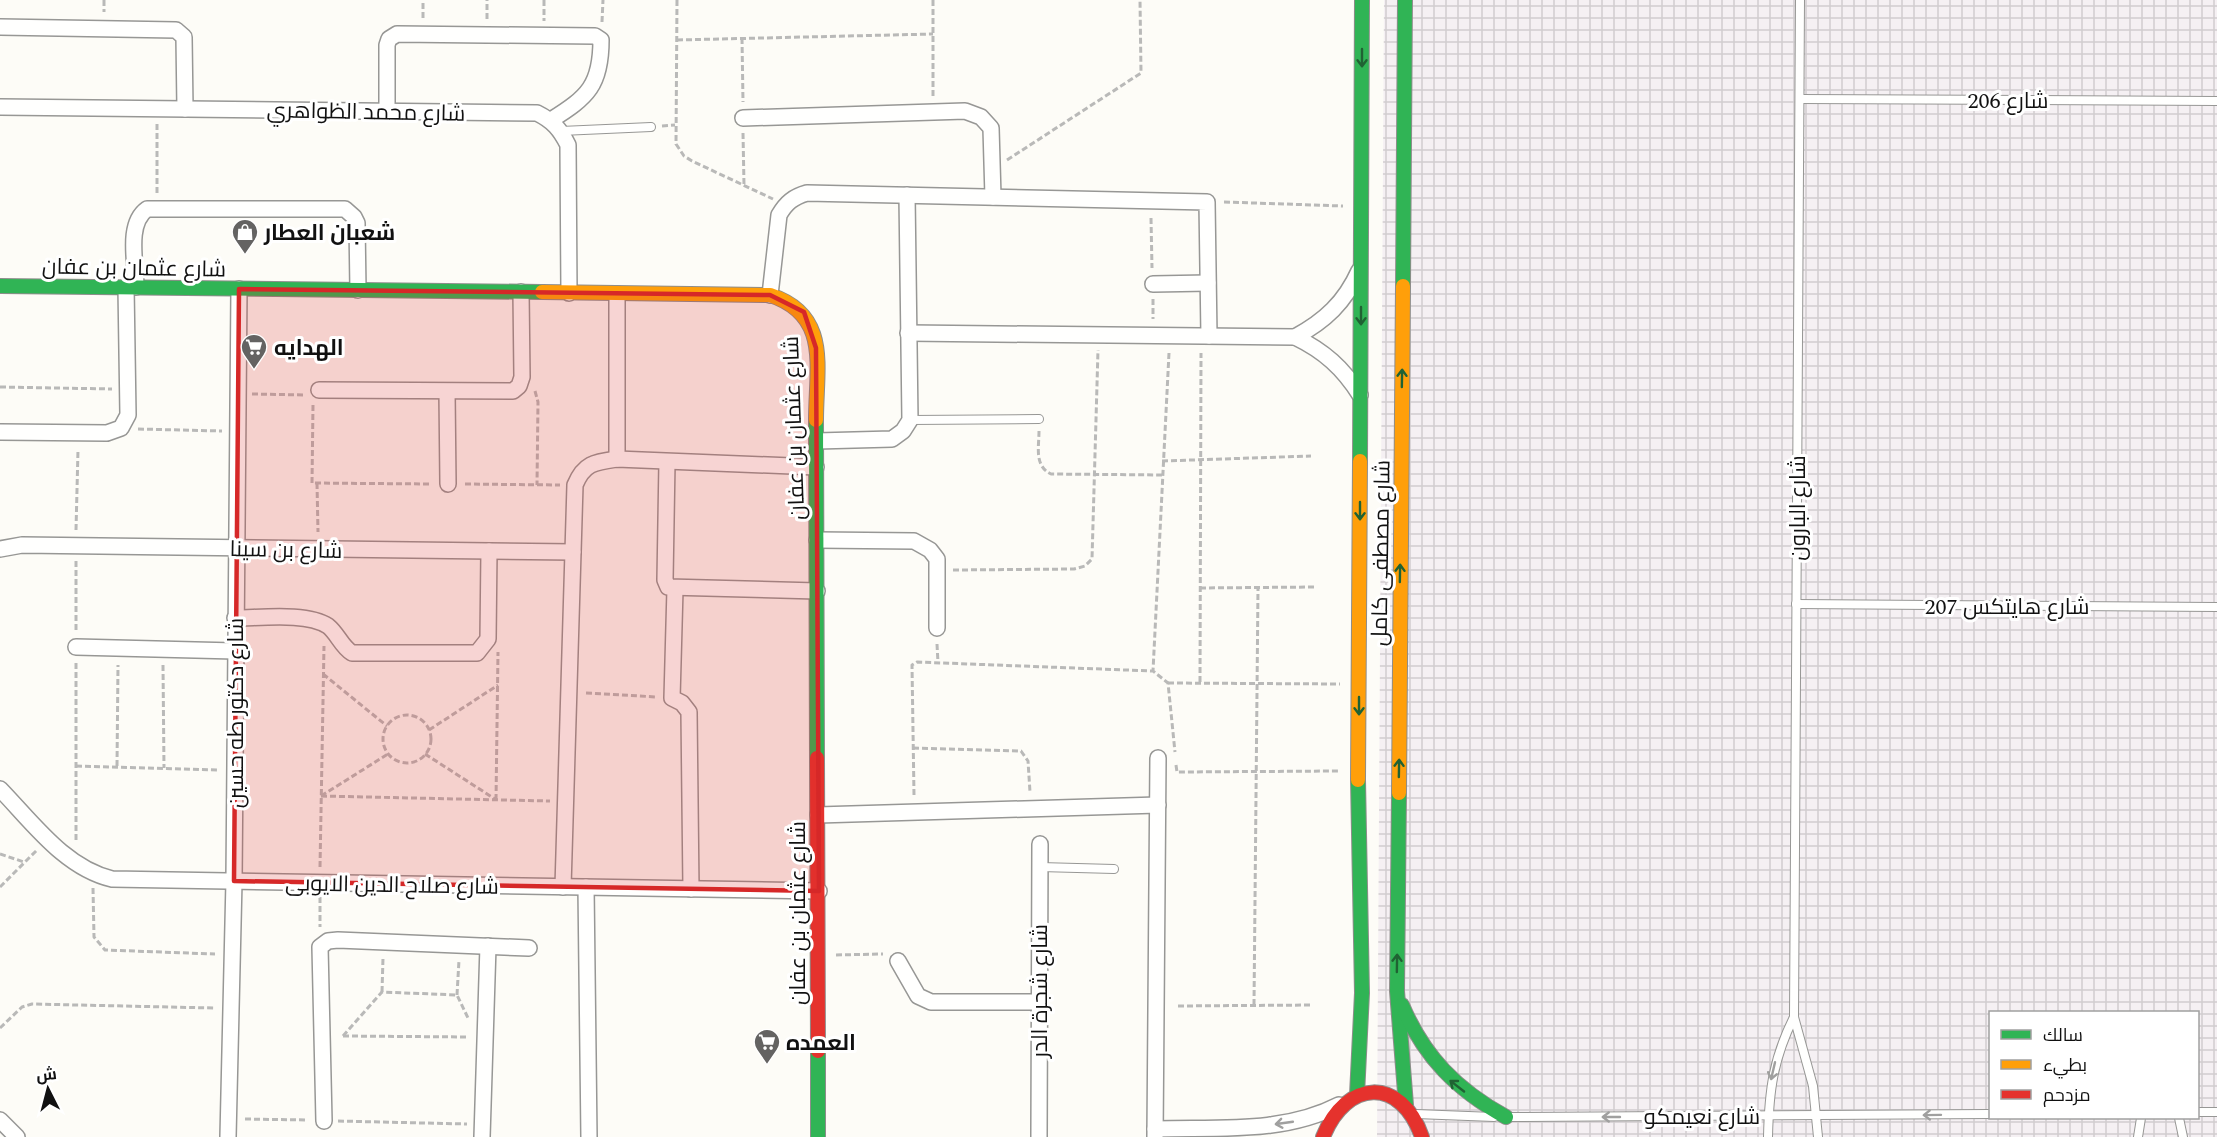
<svg xmlns="http://www.w3.org/2000/svg" width="2217" height="1137" viewBox="0 0 2217 1137" font-family="Spectral,Cairo,serif">
	<style>
		.industrial { fill: url(#industrial-grid); fill-rule: evenodd }
		.lines { fill: none; stroke-linecap: round; stroke-linejoin: round }
		.lane-casing { stroke: #979795; stroke-width: 10 }
		.street-casing { stroke: #979795; stroke-width: 18 }
		.fast-casing { stroke: #8e8d8b; stroke-width: 16 }
		.slow-casing { stroke: #8e8d8b; stroke-width: 16 }
		.jam-casing { stroke: #8e8d8b; stroke-width: 16 }
		.path { stroke: #b9b9b8; stroke-width: 3; stroke-dasharray: 6 3; stroke-linecap: butt }
		.lane { stroke: #fffffe; stroke-width: 8 }
		.street { stroke: #fffffe; stroke-width: 15 }
		.fast { stroke: #30b455; stroke-width: 14 }
		.slow { stroke: #ff9f0a; stroke-width: 14 }
		.jam { stroke: #e5322d; stroke-width: 14 }
		.oneway { stroke: #206233 }
		.oneway2 { stroke: #a0a09f }
		.marked { fill: #d62828; fill-opacity: 0.2; stroke: #d62828; stroke-width: 4.5; stroke-linejoin: round }
		.labels { text-anchor: middle; stroke-width: 6; stroke-linejoin: round; paint-order: stroke }
		.street-label { font-size: 22px; fill: #111; stroke: #fff }
		.poi-label { font-size: 22px; font-weight: bold; fill: #111; stroke: #fff; text-anchor: start }
	</style>
	<defs>
		<pattern id="industrial-grid" width="8" height="8" patternUnits="userSpaceOnUse" patternTransform="scale(1.5)"><rect width="8" height="8" fill="#f5f0f3"/><path d="M0 4h8M4 0v8" fill="none" stroke="#d1cdcf"/></pattern>
	</defs>
	<rect width="100%" height="100%" fill="#fdfcf7"/>
	<path class="industrial" d="M1384,0H2217V1137H1377ZM1990,1012H2198V1118H1990Z"/>
	<g class="lines">
		<g class="lane-casing">
			<g id="lane">
				<path d="M1800,0L1794,1017L1813,1086L1818,1137"/>
				<path d="M1800,99L2217,101"/>
				<path d="M561,131L651,127"/>
				<path d="M910,420L1039,419"/>
				<path d="M1796,604L2217,607"/>
				<path d="M1040,867L1114,869"/>
				<path d="M2198,1112H2217"/>
				<path d="M1416,1114L1494,1117"/>
				<path d="M1506,1117L1990,1114"/>
				<path d="M2179,1118L2183,1137"/>
				<path d="M1768,1137C1769,1091 1773,1059 1794,1017"/>
				<path d="M2138,1137L2141,1118"/>
			</g>
		</g>
		<g class="street-casing">
			<g id="street">
				<path d="M0,27L176,30L184,37L185,109"/>
				<path d="M0,107L537,113C553,121 560,129 568,145L569,293"/>
				<path d="M387,111V45L389,39L397,34L595,36L601,40C601,85 588,97 551,120"/>
				<path d="M743,118L965,111L981,117L991,128L993,197"/>
				<path d="M1153,284L1208,283"/>
				<path d="M136,287C136,263 126,224 147,209H345L354,217L357,223L358,290"/>
				<path d="M617,294V459"/>
				<path d="M770,295L779,215C786,203 793,197 807,193L1207,202L1209,336"/>
				<path d="M908,333L1295,337C1324,351 1343,368 1360,395"/>
				<path d="M1295,337C1325,321 1345,302 1359,271"/>
				<path d="M319,390L513,391L519,386L522,377L521,292"/>
				<path d="M447,392L448,484"/>
				<path d="M0,432L107,433L121,428L128,415L126,287"/>
				<path d="M817,441L892,439L903,431L910,420L907,195"/>
				<path d="M667,462L665,580L668,587L817,591"/>
				<path d="M817,540L914,541L930,550L937,559V628"/>
				<path d="M0,549L22,545L573,552"/>
				<path d="M675,589L672,698L682,703L689,712L691,889"/>
				<path d="M235,618C260,618 307,612 328,626C338,634 341,646 352,653H477L488,639L489,551"/>
				<path d="M76,647L235,651"/>
				<path d="M0,789C33,823 65,868 112,879L819,891"/>
				<path d="M818,815L1158,805"/>
				<path d="M563,887L575,485C584,463 595,462 617,459L816,467"/>
				<path d="M586,887L589,1137"/>
				<path d="M898,961L918,996L931,1002H1039"/>
				<path d="M0,1120L17,1137"/>
				<path d="M324,1121L320,947L328,941L338,940L529,948"/>
				<path d="M1155,1129C1217,1127 1283,1134 1339,1105"/>
				<path d="M228,1137L234,881L239,289"/>
				<path d="M482,1137L488,946"/>
				<path d="M1039,1137L1040,844"/>
				<path d="M1155,1137L1158,758"/>
			</g>
		</g>
		<g class="fast-casing">
			<g id="fast">
				<path d="M0,286L542,292"/>
				<path d="M1403,286L1405,0"/>
				<path d="M816,420L817,758"/>
				<path d="M1360,461L1362,0"/>
				<path d="M1399,793L1397,991L1406,1105"/>
				<path d="M1402,1005C1424,1057 1457,1090 1506,1117"/>
				<path d="M818,1051V1137"/>
				<path d="M1357,1095L1362,993L1358,780"/>
			</g>
		</g>
		<g class="slow-casing">
			<g id="slow">
				<path d="M542,292L770,295C831,315 816,367 816,420"/>
				<path d="M1358,780L1360,461"/>
				<path d="M1399,793L1403,286"/>
			</g>
		</g>
		<g class="jam-casing">
			<g id="jam">
				<path d="M817,758L818,1051"/>
				<path d="M1323,1137C1346,1079 1401,1076 1422,1137"/>
			</g>
		</g>
		<g class="path">
			<path d="M104,0V12"/>
			<path d="M544,0V21"/>
			<path d="M677,0L676,144L684,156L692,161L773,199"/>
			<path d="M933,0V97"/>
			<path d="M423,18V0"/>
			<path d="M487,19V0"/>
			<path d="M602,22L603,0"/>
			<path d="M742,38L743,102"/>
			<path d="M677,40L933,34"/>
			<path d="M157,124V193"/>
			<path d="M662,126L675,125"/>
			<path d="M743,133L744,185"/>
			<path d="M1007,160L1141,73L1140,0"/>
			<path d="M1224,202L1343,206"/>
			<path d="M1151,218L1152,268"/>
			<path d="M1153,299V319"/>
			<path d="M1169,353L1153,671L1168,683L1175,752"/>
			<path d="M0,387L112,389"/>
			<path d="M535,391L538,402L537,485"/>
			<path d="M252,394L306,395"/>
			<path d="M313,405L312,483L431,484"/>
			<path d="M138,429L222,431"/>
			<path d="M1039,431C1039,447 1034,466 1051,474L1162,475"/>
			<path d="M1162,461L1311,456"/>
			<path d="M317,483L318,532"/>
			<path d="M465,484L560,485"/>
			<path d="M76,530L78,450"/>
			<path d="M76,561V632"/>
			<path d="M953,570L1074,569L1085,566L1092,559L1098,350"/>
			<path d="M1200,588L1315,587"/>
			<path d="M937,644L938,663"/>
			<path d="M76,663V842"/>
			<path d="M163,665L164,768"/>
			<path d="M323,674L387,726"/>
			<path d="M1200,682L1201,353"/>
			<path d="M1168,683L1340,684"/>
			<path d="M586,693L657,697"/>
			<circle cx="407" cy="739" r="24"/>
			<path d="M429,730L498,685"/>
			<path d="M913,748L1021,751L1028,761L1030,792"/>
			<path d="M425,754L495,799"/>
			<path d="M1176,765L1177,772L1340,771"/>
			<path d="M76,766L218,770"/>
			<path d="M117,766L118,665"/>
			<path d="M914,795L912,665L917,662L1152,671"/>
			<path d="M321,796L550,801"/>
			<path d="M321,796L388,754"/>
			<path d="M496,800L498,652"/>
			<path d="M0,854L24,862"/>
			<path d="M320,867L324,646"/>
			<path d="M0,887L37,850"/>
			<path d="M93,888L94,937L105,950L215,954"/>
			<path d="M320,897V927"/>
			<path d="M836,955L883,954"/>
			<path d="M382,992L383,958"/>
			<path d="M457,995L459,960"/>
			<path d="M1254,1005L1258,588"/>
			<path d="M1178,1006L1312,1005"/>
			<path d="M0,1028L22,1007L32,1004L214,1008"/>
			<path d="M343,1036L382,992L457,995L468,1018"/>
			<path d="M343,1036L468,1037"/>
			<path d="M245,1119L308,1120"/>
			<path d="M338,1121L467,1124"/>
		</g>
		<use href="#lane" class="lane"/>
		<use href="#street" class="street"/>
		<use href="#fast" class="fast"/>
		<use href="#slow" class="slow"/>
		<use href="#jam" class="jam"/>
	</g>
	<defs><path id="oneway-shaft" d="M-6 0H5M1.5-3L5.5 0L1.5 3" fill="none" stroke-width="1.6" stroke-linecap="round" stroke-linejoin="round" transform="scale(1.5)"/></defs>
	<g class="oneway">
		<use href="#oneway-shaft" transform="translate(1362 58) rotate(90)"/>
		<use href="#oneway-shaft" transform="translate(1361 316) rotate(90)"/>
		<use href="#oneway-shaft" transform="translate(1402 378) rotate(-89)"/>
		<use href="#oneway-shaft" transform="translate(1360 511) rotate(90)"/>
		<use href="#oneway-shaft" transform="translate(1400 573) rotate(-89)"/>
		<use href="#oneway-shaft" transform="translate(1359 706) rotate(90)"/>
		<use href="#oneway-shaft" transform="translate(1399 768) rotate(-89)"/>
		<use href="#oneway-shaft" transform="translate(1397 963) rotate(-89)"/>
		<use href="#oneway-shaft" transform="translate(1457 1086) rotate(-142)"/>
	</g>
	<g class="oneway2">
		<use href="#oneway-shaft" transform="translate(1773 1071) rotate(103)"/>
		<use href="#oneway-shaft" transform="translate(1932 1115) rotate(179)"/>
		<use href="#oneway-shaft" transform="translate(1611 1117) rotate(180)"/>
		<use href="#oneway-shaft" transform="translate(1284 1123) rotate(172)"/>
	</g>
	<path class="marked" d="M239,289L770,295L804,312L816,348L819,891L234,881Z"/>
	<defs>
		<g id="shop-pin" transform="scale(1.35)"><path d="M0 17L-7.5 6A9.5 9.5 0 1 1 7.5 6Z" fill="#646362" stroke="#fff"/><path d="M-5-2.5h2.3a2.7 3.5 0 0 1 5.4 0H5L5.5 6h-11ZM-1.5-2.5h3a1.5 2.3 0 0 0-3 0Z" fill="#fff"/></g>
		<g id="supermarket-pin" transform="scale(1.35)"><path d="M0 17L-7.5 6A9.5 9.5 0 1 1 7.5 6Z" fill="#646362" stroke="#fff"/><path d="M-6-5.5h2.5l.6 2H6L4.5 2H-2.5L-4.4-4H-6ZM-1.5 3.2a1.3 1.3 0 1 0 .1 0ZM3 3.2a1.3 1.3 0 1 0 .1 0Z" fill="#fff"/></g>
	</defs>
	<g fill-rule="evenodd">
		<use href="#shop-pin" x="245" y="232"/>
		<use href="#supermarket-pin" x="254" y="347"/>
		<use href="#supermarket-pin" x="767" y="1042"/>
	</g>
	<g class="labels">
		<g class="street-label">
			<text x="2008" y="108">شارع 206</text>
			<text transform="translate(366 111) rotate(1)" y="8">شارع محمد الظواهري</text>
			<text transform="translate(134 267) rotate(1)" y="8">شارع عثمان بن عفان</text>
			<text transform="translate(793 428) rotate(-92)" y="8">شارع عثمان بن عفان</text>
			<text transform="translate(1797 508) rotate(-90)" y="8">شارع البارون</text>
			<text transform="translate(286 549) rotate(1)" y="8">شارع بن سينا</text>
			<text transform="translate(1380 553) rotate(-89)" y="8">شارع مصطفى كامل</text>
			<text x="2007" y="614">شارع هايتكس 207</text>
			<text transform="translate(235 713) rotate(-90)" y="8">شارع دكتور طه حسين</text>
			<text transform="translate(392 884) rotate(1)" y="8">شارع صلاح الدين الايوبى</text>
			<text transform="translate(797 913) rotate(-90)" y="8">شارع عثمان بن عفان</text>
			<text transform="translate(1039 991) rotate(-90)" y="8">شارع شجرة الدر</text>
			<text x="1702" y="1124">شارع نعيمكو</text>
		</g>
		<g class="poi-label">
			<text x="264" y="240">شعبان العطار</text>
			<text x="274" y="355">الهدايه</text>
			<text x="786" y="1050">العمده</text>
		</g>
	</g>
	<rect x="1989" y="1011" width="210" height="108" fill="#ffffff" stroke="#a0a0a0" stroke-width="1.5"/>
	<rect x="2001" y="1030" width="30" height="9" fill="#30b455" stroke="#a0a0a0" stroke-width="1.5"/>
	<text x="2043" y="1041" font-size="18" fill="#111111">سالك</text>
	<rect x="2001" y="1060" width="30" height="9" fill="#ff9f0a" stroke="#a0a0a0" stroke-width="1.5"/>
	<text x="2043" y="1071" font-size="18" fill="#111111">بطيء</text>
	<rect x="2001" y="1090" width="30" height="9" fill="#e5322d" stroke="#a0a0a0" stroke-width="1.5"/>
	<text x="2043" y="1101" font-size="18" fill="#111111">مزدحم</text>
	<g transform="translate(48 1089) rotate(354)" stroke="#ffffff" stroke-width="4.5" paint-order="stroke">
	<path d="M0-4.5L10 22L0 15L-10 22Z" fill="#111111"/>
	<text y="-9" font-size="16" font-weight="bold" text-anchor="middle" fill="#111111">ش</text>
	</g>
</svg>
